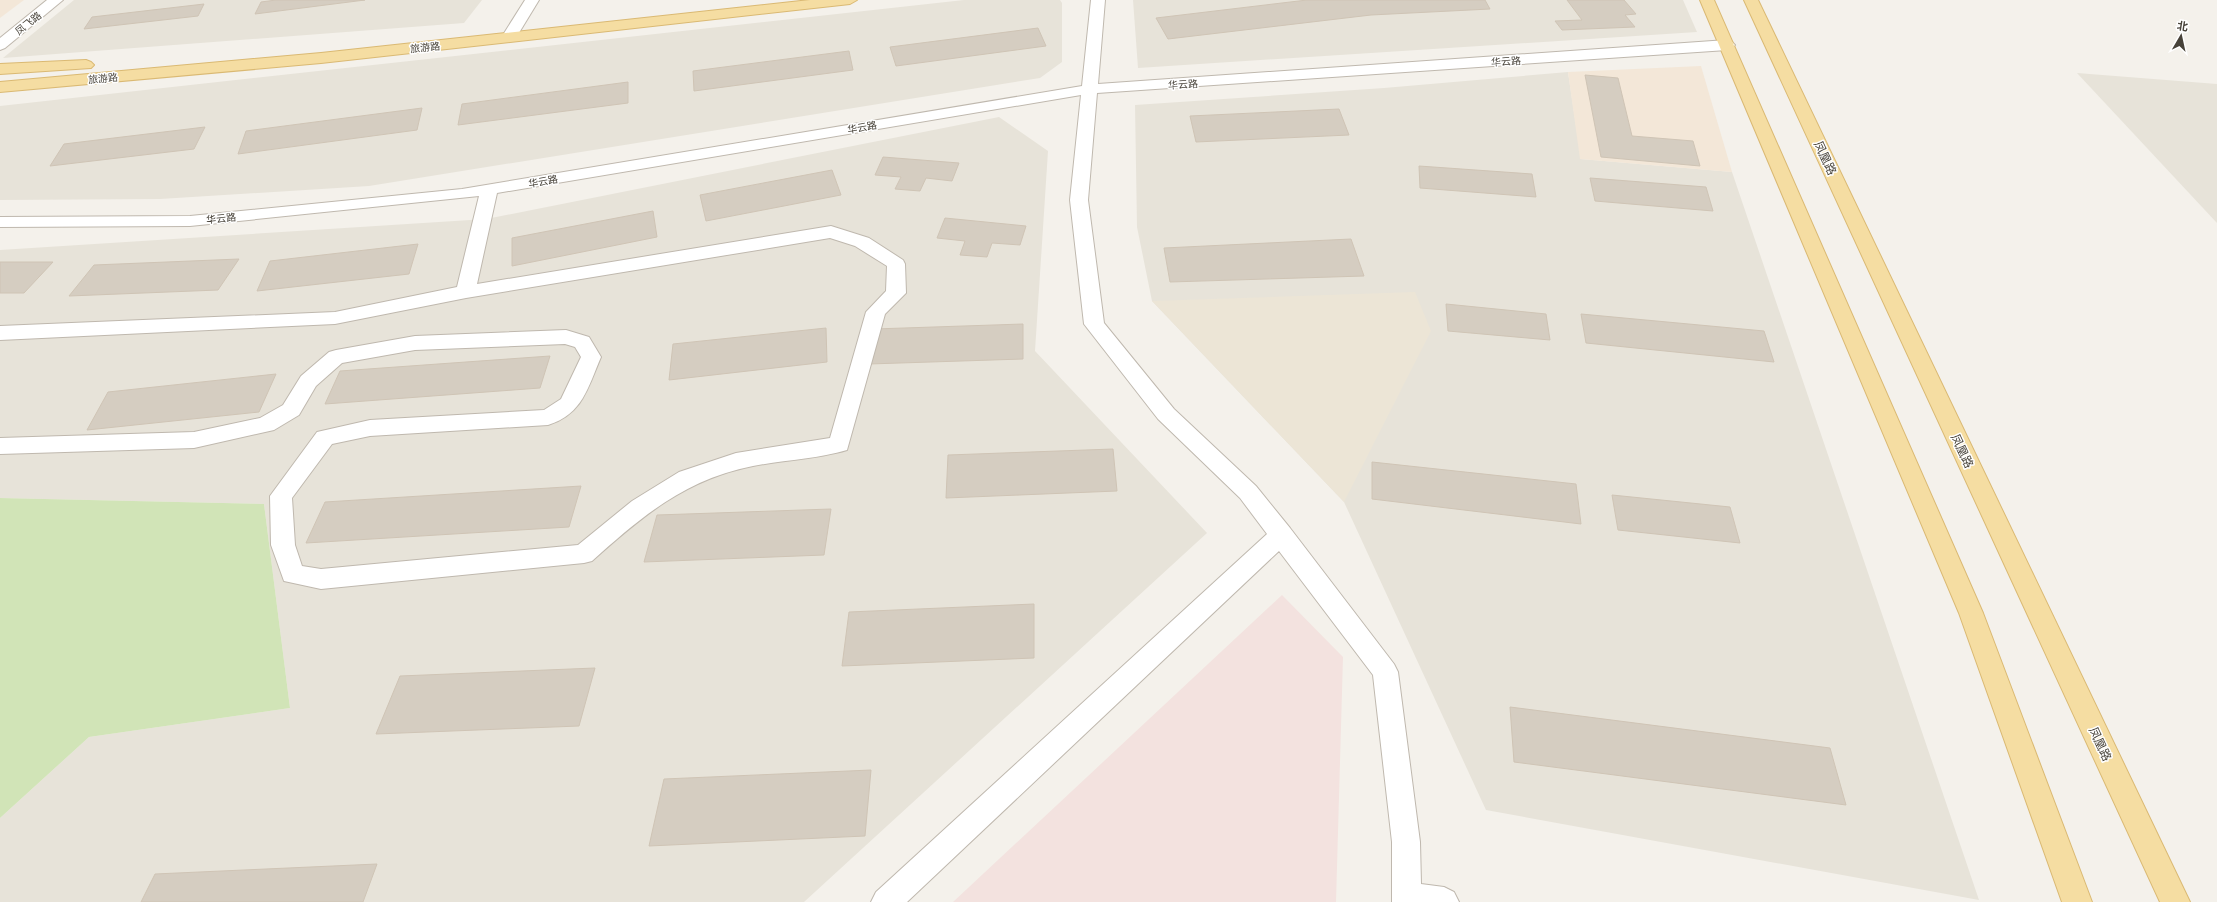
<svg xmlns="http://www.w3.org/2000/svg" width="2217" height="902" viewBox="0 0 2217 902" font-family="'Noto Sans','Noto Sans SC',sans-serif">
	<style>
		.residential { fill: #e7e3d9 }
		.commercial { fill: #f3e7d8 }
		.education { fill: #ece5d6 }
		.medical { fill: #f3e2df }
		.green { fill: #d1e4b7 }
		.building { fill: #d5cdc1; stroke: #cfc4b5 }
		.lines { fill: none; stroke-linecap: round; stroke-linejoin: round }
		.minor-casing { stroke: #bfb8ae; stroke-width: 2 }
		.major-casing { stroke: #dab973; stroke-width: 2 }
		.minor { fill: #fff; fill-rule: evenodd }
		.major { fill: #f5dda2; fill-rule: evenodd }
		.labels { text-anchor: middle; stroke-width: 3; stroke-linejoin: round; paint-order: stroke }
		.far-street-label { font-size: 10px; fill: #474239; stroke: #fff }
		.street-label { font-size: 12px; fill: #474239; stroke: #fff }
	</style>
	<rect width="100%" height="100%" fill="#f4f1eb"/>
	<g class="residential">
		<path d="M74,0H482L464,23L3,58Z"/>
		<path d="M964,0H1060L1062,3V62L1040,78L369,186L160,199L0,200V106Z"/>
		<path d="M1133,0H1683L1697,32L1138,68Z"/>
		<path d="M1568,72L1581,159L1732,172L1979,900L1486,810L1344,502L1152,301L1137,227L1135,105L1384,88Z"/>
		<path d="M2077,73L2217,84V223Z"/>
		<path d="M999,117L1048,151L1035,351L1207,533L804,902H0V818L89,737L290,708L264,504L0,498V250L486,219Z"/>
	</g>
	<g class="commercial">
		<path d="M0,0H24L0,18Z"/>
		<path d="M1701,66L1732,172L1580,159L1568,72Z"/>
	</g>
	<path class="education" d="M1415,292L1431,331L1344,502L1152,301Z"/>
	<path class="medical" d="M1282,595L1343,657L1336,902H953Z"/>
	<path class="green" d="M0,498L264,504L290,708L89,737L0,818Z"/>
	<g class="building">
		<path d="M276,0H365L255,14L261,2Z"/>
		<path d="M1307,0H1485L1490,9L1371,15L1168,39L1156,18Z"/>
		<path d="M1567,0H1624L1636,14L1625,15L1635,27L1562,30L1555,21L1582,20Z"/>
		<path d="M204,4L198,16L84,29L92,17Z"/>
		<path d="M1038,28L1046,46L896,66L890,47Z"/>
		<path d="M849,51L853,70L694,91L693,71Z"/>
		<path d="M1585,75L1618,78L1632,136L1693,141L1700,166L1601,157Z"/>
		<path d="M628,82V103L458,125L462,104Z"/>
		<path d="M422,108L417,130L238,154L246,131Z"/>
		<path d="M1339,109L1349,135L1196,142L1190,116Z"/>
		<path d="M205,127L194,149L50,166L64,144Z"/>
		<path d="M883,157L959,163L952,181L926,178L920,191L895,189L901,177L875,175Z"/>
		<path d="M1419,166L1532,174L1536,197L1420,188Z"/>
		<path d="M832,170L841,195L706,221L700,195Z"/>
		<path d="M1590,178L1706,187L1713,211L1595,201Z"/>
		<path d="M653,211L657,237L512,266V238Z"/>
		<path d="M945,218L1026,226L1020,245L992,243L987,257L960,255L965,241L937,238Z"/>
		<path d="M1351,239L1364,276L1170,282L1164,248Z"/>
		<path d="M418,244L409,274L257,291L270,261Z"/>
		<path d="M239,259L218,290L69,296L94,265Z"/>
		<path d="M0,262H53L24,293H0Z"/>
		<path d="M1446,304L1546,314L1550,340L1448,331Z"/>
		<path d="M1581,314L1764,331L1774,362L1586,343Z"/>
		<path d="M1023,324V359L869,364L874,329Z"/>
		<path d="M826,328L827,362L669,380L673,344Z"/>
		<path d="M550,356L540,388L325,404L340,371Z"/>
		<path d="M276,374L259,412L87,430L108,392Z"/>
		<path d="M1113,449L1117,491L946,498L948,455Z"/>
		<path d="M1372,462L1576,484L1581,524L1372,499Z"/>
		<path d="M581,486L569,527L306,543L325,502Z"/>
		<path d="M1612,495L1730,507L1740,543L1618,530Z"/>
		<path d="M831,509L824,555L644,562L657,515Z"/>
		<path d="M1034,604V658L842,666L849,612Z"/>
		<path d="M595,668L579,726L376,734L400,676Z"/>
		<path d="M1510,707L1830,748L1846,805L1514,762Z"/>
		<path d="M871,770L865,836L649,846L664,779Z"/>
		<path d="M377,864L363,902H141L155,874Z"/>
	</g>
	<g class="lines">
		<g class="minor-casing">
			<g id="minor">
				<path d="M47,0H63L5,48L0,50V38Z"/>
				<path d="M525,0H539L514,41H504L501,38Z"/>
				<path d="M1091,0H1105L1098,84L1727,40L1732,42L1735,45L1732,48L1727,50L1097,93L1088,200L1104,323L1174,409L1256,486L1290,528L1394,664L1398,672L1420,842L1421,884L1444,887L1454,892L1459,902H1392V842L1373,675L1279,551L907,902H871L876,892L1267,534L1240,498L1158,419L1084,324L1070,200L1081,95L497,193L477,284L831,226L869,238L903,260L905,264L906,293L885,314L847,450C817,459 784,460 753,466C686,479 642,516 592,561L584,563L321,589L284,581L271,545L270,496L317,432L370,420L544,410L561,399L581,357L575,347L565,344L415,350L342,363L316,386L299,415L274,430L194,448L0,454V438L194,432L260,418L283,405L301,376L329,352L336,350L415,336L566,330L589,337L601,357C588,387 583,414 548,425L370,436L332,444L292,498L295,545L302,566L321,569L578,545L632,501L679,472L736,453L830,438L866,312L886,291L887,266L855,246L830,238L466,298L335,324L0,340V326L335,312L457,287L479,196L190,226L0,227V217L190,216L462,189L1082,86Z"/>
			</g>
		</g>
		<g class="major-casing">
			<g id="major">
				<path d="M810,0H857L850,4L321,63L0,92V82L321,53Z"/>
				<path d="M1700,0H1714L1983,613L2092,902H2062L1959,613Z"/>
				<path d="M1744,0H1758L2190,902H2160Z"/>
				<path d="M86,60L91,62L94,65L91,68L0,74V64Z"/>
			</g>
		</g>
		<use href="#minor" class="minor"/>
		<use href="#major" class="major"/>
	</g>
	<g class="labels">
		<g class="far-street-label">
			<text transform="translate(28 23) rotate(-39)" y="4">凤飞路</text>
			<text transform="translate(425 47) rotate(-6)" y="4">旅游路</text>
			<text transform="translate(1506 61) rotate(-4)" y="4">华云路</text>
			<text transform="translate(103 78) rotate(-5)" y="4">旅游路</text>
			<text transform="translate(1183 84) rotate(-4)" y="4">华云路</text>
			<text transform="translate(862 127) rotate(-10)" y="4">华云路</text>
			<text transform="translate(543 181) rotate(-10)" y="4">华云路</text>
			<text transform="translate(221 218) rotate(-6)" y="4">华云路</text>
		</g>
		<g class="street-label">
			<text transform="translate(1825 158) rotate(65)" y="4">凤凰路</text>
			<text transform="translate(1962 451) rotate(65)" y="4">凤凰路</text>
			<text transform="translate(2100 744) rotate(65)" y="4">凤凰路</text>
		</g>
	</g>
	<g transform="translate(2181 36) rotate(9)" stroke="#ffffff" stroke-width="3" paint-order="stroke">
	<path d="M0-3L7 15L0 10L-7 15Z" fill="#474239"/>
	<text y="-6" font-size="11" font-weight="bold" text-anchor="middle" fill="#474239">北</text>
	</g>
</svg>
